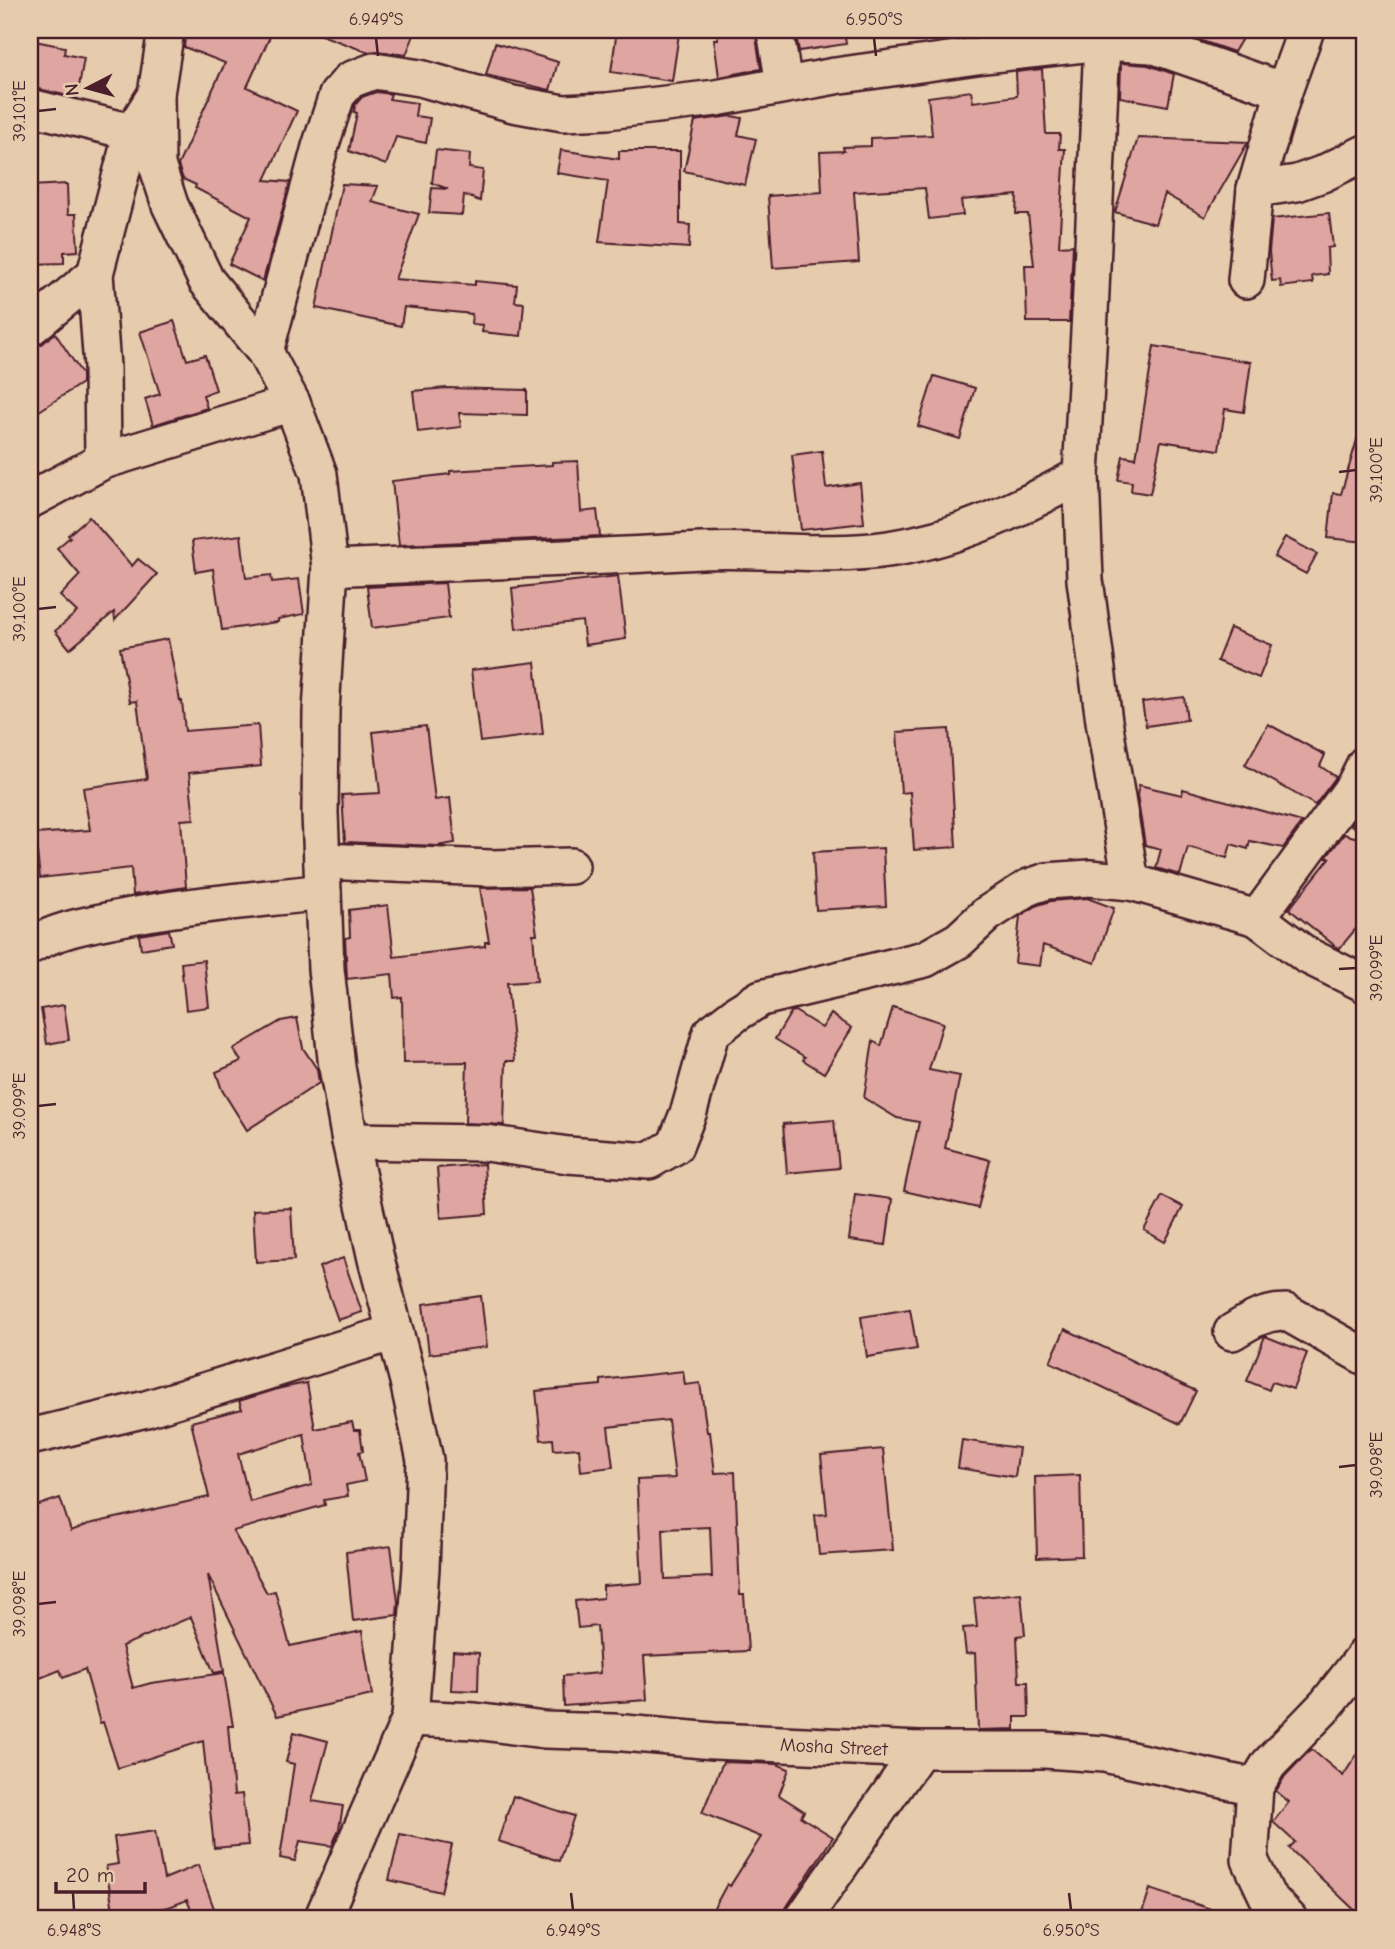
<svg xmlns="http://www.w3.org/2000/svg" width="1395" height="1949" viewBox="0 0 1395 1949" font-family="'Comic Neue',sans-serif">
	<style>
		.building { fill: #dfa5a1; stroke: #4a1f2b; stroke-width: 2; fill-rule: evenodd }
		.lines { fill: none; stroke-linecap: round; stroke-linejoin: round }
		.street-casing { stroke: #4a1f2b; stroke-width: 40 }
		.street { stroke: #e6ccad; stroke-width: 35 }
		.ticks { fill: none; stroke: #4a1f2b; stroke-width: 2.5 }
		.labels { text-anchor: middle; stroke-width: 7; stroke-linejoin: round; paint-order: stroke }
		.street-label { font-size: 19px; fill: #4a1f2b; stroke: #e6ccad }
		.neatline { fill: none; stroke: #4a1f2b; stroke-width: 2.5 }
		.ticks-label { font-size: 18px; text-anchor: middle; fill: #4a1f2b }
	</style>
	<rect width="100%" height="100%" fill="#e6ccad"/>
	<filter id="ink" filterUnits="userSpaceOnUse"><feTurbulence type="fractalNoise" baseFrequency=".0143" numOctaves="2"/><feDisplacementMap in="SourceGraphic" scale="14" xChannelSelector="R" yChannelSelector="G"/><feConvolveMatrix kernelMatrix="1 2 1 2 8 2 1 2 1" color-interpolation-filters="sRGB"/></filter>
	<g filter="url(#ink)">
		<g class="building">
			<path d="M186,30H273L247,87L297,111L265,180L290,182L263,281L229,264L251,217L195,188L196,185L183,179L178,165L225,63L184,47Z"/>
			<path d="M314,30H416L406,55L377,51L367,52L313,32Z"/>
			<path d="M617,30H651L679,34L672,81L611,72Z"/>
			<path d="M717,30H755L761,69L719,77L714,39H718Z"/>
			<path d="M795,30H844L846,44L799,51Z"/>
			<path d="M1170,30H1247L1234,52Z"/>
			<path d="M30,40L65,47L64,54L84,58L77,98L30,87Z"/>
			<path d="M495,43L558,62L550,90L486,75Z"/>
			<path d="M1121,63L1148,65L1174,74L1168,106L1120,97Z"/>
			<path d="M1042,69L1046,134H1060L1059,149H1065L1059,246L1073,245L1069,322H1027L1025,265H1034L1028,214H1016L1017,195L961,200L963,215L929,219L925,188L854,192L859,262L773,268L768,196L822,192L820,152L844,151L843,147L871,146V138L932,135L928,97L971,91L973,102L1017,96L1016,72Z"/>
			<path d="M376,92L391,94L389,99L417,103L415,116L430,118L426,143L396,137L386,165L349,151L357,113L354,112L355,105L362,97Z"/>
			<path d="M731,116L742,118L738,135L756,139L745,185L684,171L695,121Z"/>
			<path d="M1138,138L1248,142L1205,217L1165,194L1155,224L1115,212Z"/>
			<path d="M436,150L470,154L469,168L483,170L480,201L464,195L462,215L429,213L432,188L448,189L432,183Z"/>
			<path d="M561,150L619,159V151H680V224L690,225L689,248L599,242L608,181L557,173Z"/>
			<path d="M67,184L68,214H76L78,251L64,252V263L30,264V186Z"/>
			<path d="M342,184L378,186L372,202L419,214L395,279L475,285V281L517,285L515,302L524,303L521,336L482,332L483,325L471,324L472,314L404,307L401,326L316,308Z"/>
			<path d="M1329,213L1333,247L1327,248L1328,274L1312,276L1313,283L1281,287L1280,280L1272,281L1269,252L1272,219Z"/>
			<path d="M174,321L187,360L205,355L216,390L203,395L207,408L153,425L145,399L160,394L140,332Z"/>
			<path d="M55,333L82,374V383L30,417V348L42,344Z"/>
			<path d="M1154,346L1251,362L1244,412L1225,409L1219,450L1161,441L1150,494L1131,491L1132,482L1118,480L1123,456L1136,458Z"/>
			<path d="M934,376L975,388L960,439L918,426Z"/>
			<path d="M447,388L527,390V415L459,413L461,427L418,432L413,391Z"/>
			<path d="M1359,433L1365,434V542L1328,538L1333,493L1341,494Z"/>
			<path d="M822,451L826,488L860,483L864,523L801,530L792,455Z"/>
			<path d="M578,461L581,512L597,510L600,536L399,545L392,481L450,474V471L552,465V462Z"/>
			<path d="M89,517L132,566L138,559L157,574L115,620L114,612L70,649L55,631L77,612L60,596L80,575L57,548L70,537L68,535Z"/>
			<path d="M241,535L246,578L271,575L272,582L299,579L304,614L278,619V622L222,630L213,569L196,572L192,541Z"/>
			<path d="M1285,537L1317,554L1306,574L1274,557Z"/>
			<path d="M618,576L626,639L585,645L582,621L516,629L512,588Z"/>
			<path d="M445,583L449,618L372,628L367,587Z"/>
			<path d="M1230,628L1272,645L1259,678L1217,661Z"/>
			<path d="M168,639L180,701H182L185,731L258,725L261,766L189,773L194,819L181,820L186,887L133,895L131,868L40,878L35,834L90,830L83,788L147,779L137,701L130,702L120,648Z"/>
			<path d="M535,662L543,734L480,742L471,670Z"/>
			<path d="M1184,697L1187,720L1146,726L1142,702Z"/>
			<path d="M1268,724L1325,755L1320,766L1336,777L1315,805L1245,765Z"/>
			<path d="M426,726L435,800L450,798L455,843L437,846L345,842L342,795L380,793L373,732Z"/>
			<path d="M949,729L956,847L914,850L910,792L901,793L897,732Z"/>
			<path d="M1139,785L1182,795L1183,789L1302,822L1283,848L1250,841L1248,849L1231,844L1227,858L1188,847L1180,875L1156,868L1161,849L1145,845L1137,795Z"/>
			<path d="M1365,805V833L1351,825Z"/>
			<path d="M1344,834L1365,840V918L1339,949L1289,909L1330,858H1326Z"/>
			<path d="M883,848L886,906L816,910L813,852Z"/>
			<path d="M530,887L537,934H533L537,981L507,983L515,1061H506L504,1125L465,1123L467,1062L403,1063L402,997L394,998L392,974L347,979L345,938L350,937L349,910L388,905L394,957L485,946V942H489L480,888Z"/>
			<path d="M1087,898L1114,908L1095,963L1043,945L1040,966L1015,963L1020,916L1038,905L1051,901Z"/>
			<path d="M169,930L172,944L141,949L139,935Z"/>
			<path d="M204,960L209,1007L186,1010L181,963Z"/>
			<path d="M64,1005L69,1040L47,1044L41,1009Z"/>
			<path d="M893,1007L943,1023L929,1070L960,1076L945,1148L990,1160L978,1208L904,1191L919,1122L897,1118L864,1098L873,1041L881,1046Z"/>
			<path d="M795,1011L822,1028L831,1014L852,1028L824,1073L803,1060L805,1057L775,1039L791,1012Z"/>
			<path d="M297,1018L303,1048L317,1069L319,1083L247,1130L222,1090L216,1072L241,1061L233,1049L281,1021Z"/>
			<path d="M834,1120L839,1168L787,1173L783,1124Z"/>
			<path d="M484,1164L487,1214L441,1218L437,1168Z"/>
			<path d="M855,1194L892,1199L886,1245L849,1240Z"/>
			<path d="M1162,1196L1183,1207L1165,1242L1144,1230Z"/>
			<path d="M291,1208L294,1260L256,1262L253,1210Z"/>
			<path d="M343,1258L362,1312L338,1320L319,1267Z"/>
			<path d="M481,1296L487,1347L429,1354L423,1304Z"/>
			<path d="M910,1309L917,1349L867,1357L861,1317Z"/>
			<path d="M1065,1329L1196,1391L1180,1424L1050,1362Z"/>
			<path d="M1265,1336L1307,1353L1293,1389L1272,1382L1269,1390L1247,1381Z"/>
			<path d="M683,1371L685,1385L700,1383L707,1432H710L715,1473L735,1472L740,1595H744L748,1651L644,1656L647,1700L564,1706L563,1676L600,1673L597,1626L578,1628L575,1601L603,1598V1586L642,1583L637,1480L675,1478L668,1420L608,1427L613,1467L581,1471L579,1448L554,1450L553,1439L541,1440L536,1391L601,1385V1380ZM710,1527L712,1577L665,1579L663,1529Z"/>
			<path d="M307,1383L315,1429L352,1422L354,1430H360L363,1451L359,1452L365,1481L346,1485L348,1496L324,1500L325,1505L233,1531L267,1593L275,1591L290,1646L362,1631L372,1695L277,1716L208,1575L224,1671L214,1673L191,1617L122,1646L133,1688L151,1683L224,1673L233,1726H228L234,1795L242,1794L248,1845L214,1848L203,1741L118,1768L103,1722L100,1723L85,1669L63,1678L60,1670L30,1682V1508L60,1498L71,1531L89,1524L209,1497L191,1422L242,1409L239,1401L281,1388ZM304,1434L312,1485L250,1502L238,1454Z"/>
			<path d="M962,1440L1019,1448L1015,1477L958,1468Z"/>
			<path d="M883,1449L893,1550L819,1555L815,1515L827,1514L821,1455Z"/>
			<path d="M1080,1475L1082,1556L1037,1558L1035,1477Z"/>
			<path d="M391,1546L398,1602L397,1615L353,1621L346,1552Z"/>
			<path d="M1021,1593L1025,1635L1017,1636L1019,1682H1028L1029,1717H1015V1729L978,1730L975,1653L966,1654L963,1628L977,1627L974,1598Z"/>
			<path d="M453,1651L479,1653L478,1691L451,1690Z"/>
			<path d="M294,1732L328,1741L312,1801L343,1806L339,1829L332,1846L300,1841L295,1861L280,1858L294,1764L286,1762Z"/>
			<path d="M1365,1742V1919H1364L1289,1848L1295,1842L1273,1822L1289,1802L1276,1791L1285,1776L1311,1749L1343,1776Z"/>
			<path d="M723,1762L777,1764L789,1769L779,1795L804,1811L801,1817L833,1837L786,1908L783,1919H708L727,1884L730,1886L761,1837L702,1813Z"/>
			<path d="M513,1796L574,1816L559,1861L498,1841Z"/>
			<path d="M155,1831L164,1879L198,1865L218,1919H195L187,1900L169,1907L114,1917L106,1866L118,1864L114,1837Z"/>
			<path d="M400,1834L452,1845L441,1892L389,1880Z"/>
			<path d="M1150,1889L1229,1915L1228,1919H1140Z"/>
		</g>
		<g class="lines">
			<g class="street-casing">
				<g id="street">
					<path d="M166,30L156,94L157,165L170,205L206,280L265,352L292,403L319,474L330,568L321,711L320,813L326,969L337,1067L350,1141L376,1259L408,1381L425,1460L421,1568L410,1718L322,1919"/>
					<path d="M775,30L784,84"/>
					<path d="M1102,42L1090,313L1081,475L1085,580L1104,721L1131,882"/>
					<path d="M30,107L132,132"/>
					<path d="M1255,189L1297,183L1322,174L1365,153"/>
					<path d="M1246,280L1255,189L1284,91L1306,30"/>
					<path d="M30,328L95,274"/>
					<path d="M265,352L320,147L337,95L350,80L374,71L420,78L513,104L563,113L607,111L716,98L835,76L984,55L1102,42L1152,45L1284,91"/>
					<path d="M103,461L102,367L95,274L132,132L156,94"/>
					<path d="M30,500L103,461L292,403"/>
					<path d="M330,568C454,563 578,558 702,551C764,548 827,558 888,549C958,539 1020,509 1081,475"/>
					<path d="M322,861L490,868L571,866"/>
					<path d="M1257,918L1354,786L1365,764"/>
					<path d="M30,946C56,930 86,925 116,919C184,905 254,900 323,892"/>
					<path d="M350,1141L486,1143L568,1155L649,1161L675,1146L689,1111L711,1033L737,1013L761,998L925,959L959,940L987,914L1029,887L1047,881L1090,878L1131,882L1257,918L1306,955L1365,984"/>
					<path d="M1232,1332C1250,1321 1264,1312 1286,1312L1365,1357"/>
					<path d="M30,1437L146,1409L395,1332"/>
					<path id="s1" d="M410,1718L475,1721L544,1730L613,1732L714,1741L920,1750H1045L1104,1754L1255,1787"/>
					<path d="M803,1919L920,1750"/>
					<path d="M1289,1919L1267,1896L1250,1860L1255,1787L1269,1764L1326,1705L1365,1655"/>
				</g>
			</g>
			<use href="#street" class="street"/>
		</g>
	</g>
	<path class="ticks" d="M376,38L378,56M874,38L876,56M38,111L56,109M1339,472L1356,470M38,609L56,607M1339,969L1356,968M38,1106L56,1104M1339,1467L1356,1465M38,1604L56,1602M73,1893L74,1910M571,1893L573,1910M1069,1893L1071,1910"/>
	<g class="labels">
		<g class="street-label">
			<text dy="7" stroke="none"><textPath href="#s1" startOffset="425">Mosha Street</textPath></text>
		</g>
	</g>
	<rect width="1395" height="1949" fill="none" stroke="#e6ccad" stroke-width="77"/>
	<g transform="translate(88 88) rotate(264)" stroke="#e6ccad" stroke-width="5" paint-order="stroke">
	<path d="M0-5L12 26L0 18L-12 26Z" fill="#4a1f2b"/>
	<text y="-10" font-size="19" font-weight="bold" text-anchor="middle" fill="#4a1f2b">N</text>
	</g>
	<path d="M56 1882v10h89v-10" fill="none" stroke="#4a1f2b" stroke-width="3.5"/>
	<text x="66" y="1882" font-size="21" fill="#4a1f2b" stroke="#e6ccad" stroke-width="5" paint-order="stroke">20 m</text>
	<rect x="38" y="38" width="1318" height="1872" class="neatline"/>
	<g class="ticks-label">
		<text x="376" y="25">6.949°S</text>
		<text x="874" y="25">6.950°S</text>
		<text transform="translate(19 111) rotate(-90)" y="6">39.101°E</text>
		<text transform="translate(1376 470) rotate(-90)" y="6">39.100°E</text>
		<text transform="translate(19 609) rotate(-90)" y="6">39.100°E</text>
		<text transform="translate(1376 968) rotate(-90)" y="6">39.099°E</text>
		<text transform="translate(19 1106) rotate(-90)" y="6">39.099°E</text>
		<text transform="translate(1376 1465) rotate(-90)" y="6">39.098°E</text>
		<text transform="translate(19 1604) rotate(-90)" y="6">39.098°E</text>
		<text x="74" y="1936">6.948°S</text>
		<text x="573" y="1936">6.949°S</text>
		<text x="1071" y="1936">6.950°S</text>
	</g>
</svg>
